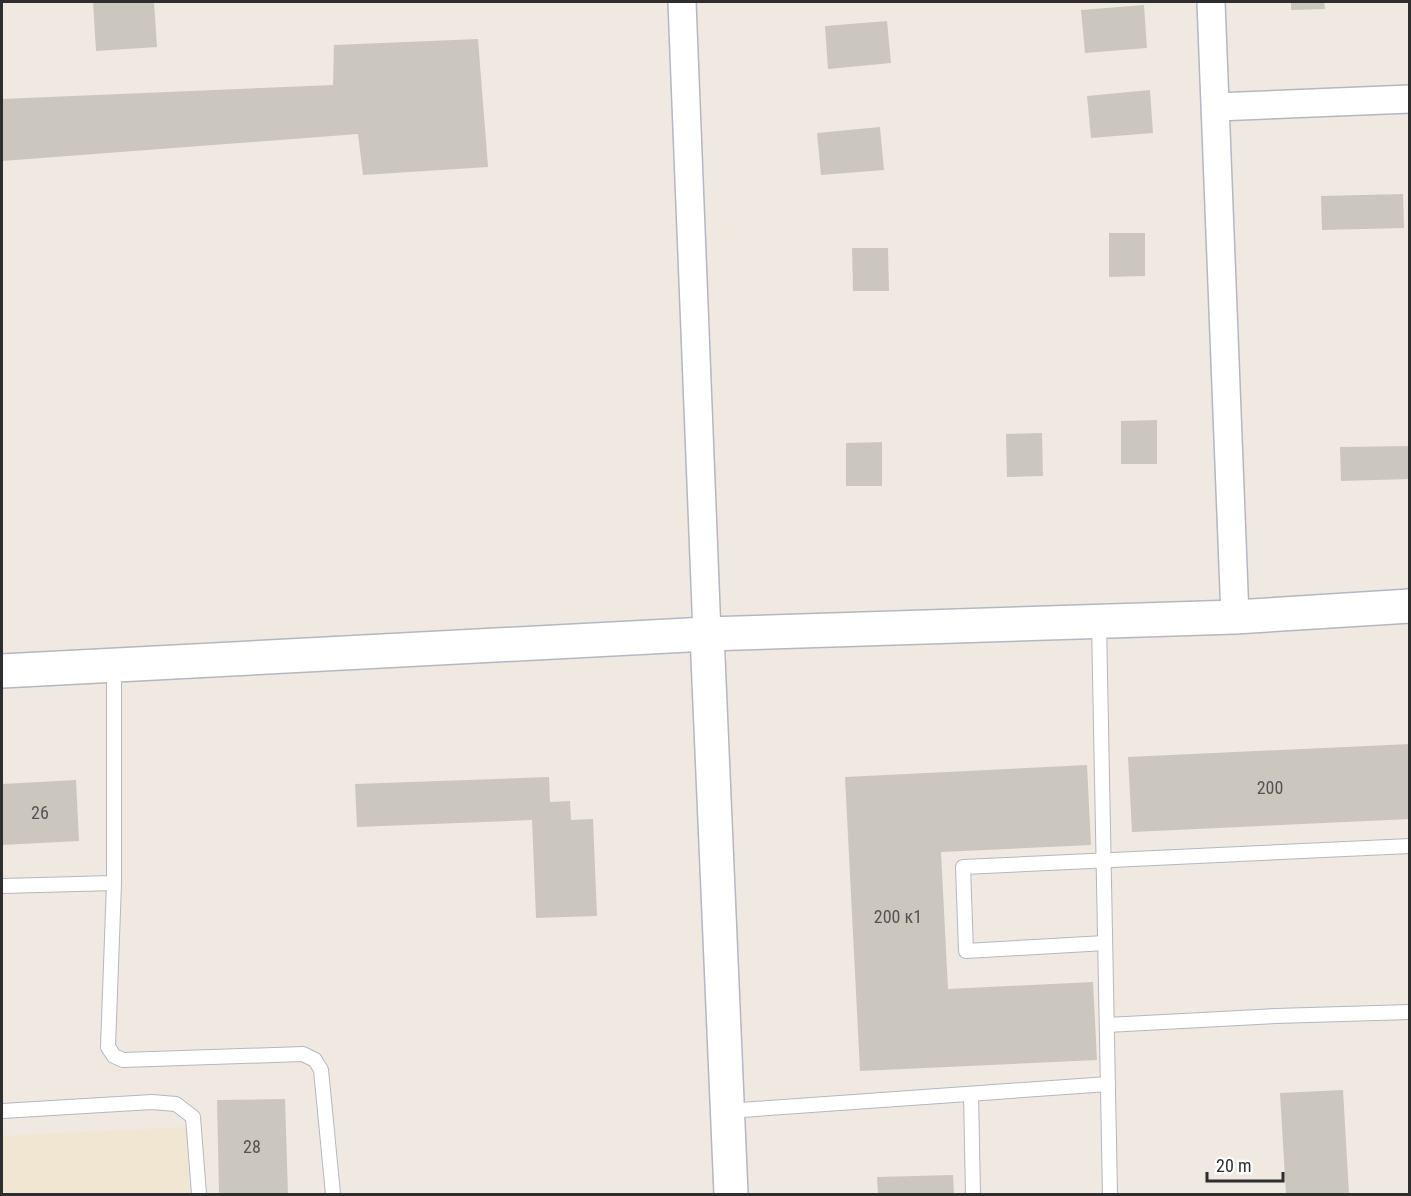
<svg xmlns="http://www.w3.org/2000/svg" width="1411" height="1196" viewBox="0 0 1411 1196" font-family="'Roboto Condensed',sans-serif">
	<style>
		.education { fill: #f0e6d1 }
		.building { fill: #cbc7bf }
		.lines { fill: none; stroke-linecap: round; stroke-linejoin: round }
		.lane-casing { stroke: #b4b7c1; stroke-width: 16 }
		.street-casing { stroke: #b4b7c1; stroke-width: 30 }
		.secondary-casing { stroke: #b4b7c1; stroke-width: 36 }
		.lane { stroke: #fff; stroke-width: 14 }
		.street { stroke: #fff; stroke-width: 27 }
		.secondary { stroke: #fff; stroke-width: 33 }
		.labels { text-anchor: middle; stroke-width: 4.5; stroke-linejoin: round; paint-order: stroke }
		.number-label { font-size: 18px; fill: #555452 }
	</style>
	<rect width="100%" height="100%" fill="#efe9e1"/>
	<path class="education" d="M186,1127L190,1194H2V1136Z"/>
	<g class="building">
		<path d="M93,2H154L157,47L96,51Z"/>
		<path d="M1291,2H1324L1325,9L1291,10Z"/>
		<path d="M1144,5L1147,48L1085,53L1081,10Z"/>
		<path d="M887,21L891,63L828,69L825,26Z"/>
		<path d="M478,39L488,167L363,175L358,134L2,161V99L333,85L334,45Z"/>
		<path d="M1150,90L1153,133L1091,138L1087,96Z"/>
		<path d="M880,127L884,170L821,175L817,133Z"/>
		<path d="M1403,194L1404,228L1322,230L1321,196Z"/>
		<path d="M1109,233H1145V276L1109,277Z"/>
		<path d="M852,248H888L889,291H853Z"/>
		<path d="M1157,420V464H1121V421Z"/>
		<path d="M1042,433L1043,476L1007,477L1006,434Z"/>
		<path d="M882,442V486H846V443Z"/>
		<path d="M1410,446V479L1341,481L1340,447Z"/>
		<path d="M1410,744V819L1132,832L1128,757Z"/>
		<path d="M1087,765L1091,845L941,852L948,989L1093,982L1097,1060L860,1071L845,777Z"/>
		<path d="M549,777L550,802L570,801L571,820L593,819L597,916L536,918L532,820L357,827L355,784Z"/>
		<path d="M76,780L79,841L2,845V784Z"/>
		<path d="M1343,1090L1349,1194H1286L1280,1093Z"/>
		<path d="M285,1099L288,1194H219L217,1100Z"/>
		<path d="M953,1175L954,1194H878L877,1177Z"/>
	</g>
	<g class="lines">
		<g class="lane-casing">
			<g id="lane">
				<path d="M1099,622L1110,1194"/>
				<path d="M114,665V883L108,1047L114,1056L123,1060L303,1054L315,1060L321,1070L333,1194"/>
				<path d="M2,886L114,883"/>
				<path d="M1105,943L966,951L963,867L1410,846"/>
				<path d="M1107,1025L1276,1016L1410,1012"/>
				<path d="M971,1094L973,1194"/>
				<path d="M2,1111L152,1102L176,1104L193,1117L199,1194"/>
				<path d="M727,1111L1108,1084"/>
			</g>
		</g>
		<g class="street-casing">
			<g id="street">
				<path d="M682,2L707,634"/>
				<path d="M1211,2L1235,617"/>
				<path d="M1216,107L1410,99"/>
			</g>
		</g>
		<g class="secondary-casing">
			<g id="secondary">
				<path d="M707,634L731,1194"/>
				<path d="M2,671L707,634L1235,617L1410,606"/>
			</g>
		</g>
		<use href="#lane" class="lane"/>
		<use href="#street" class="street"/>
		<use href="#secondary" class="secondary"/>
	</g>
	<g class="labels">
		<g class="number-label">
			<text x="1270" y="794">200</text>
			<text x="40" y="819">26</text>
			<text x="898" y="923">200 к1</text>
			<text x="252" y="1153">28</text>
		</g>
	</g>
	<rect width="1411" height="1196" fill="none" stroke="#2e2e2e" stroke-width="6"/>
	<path d="M1207 1172v9h76v-9" fill="none" stroke="#2e2e2e" stroke-width="3"/>
	<text x="1216" y="1172" font-size="18" fill="#2e2e2e" stroke="#ffffff" stroke-width="4.5" paint-order="stroke">20 m</text>
</svg>
